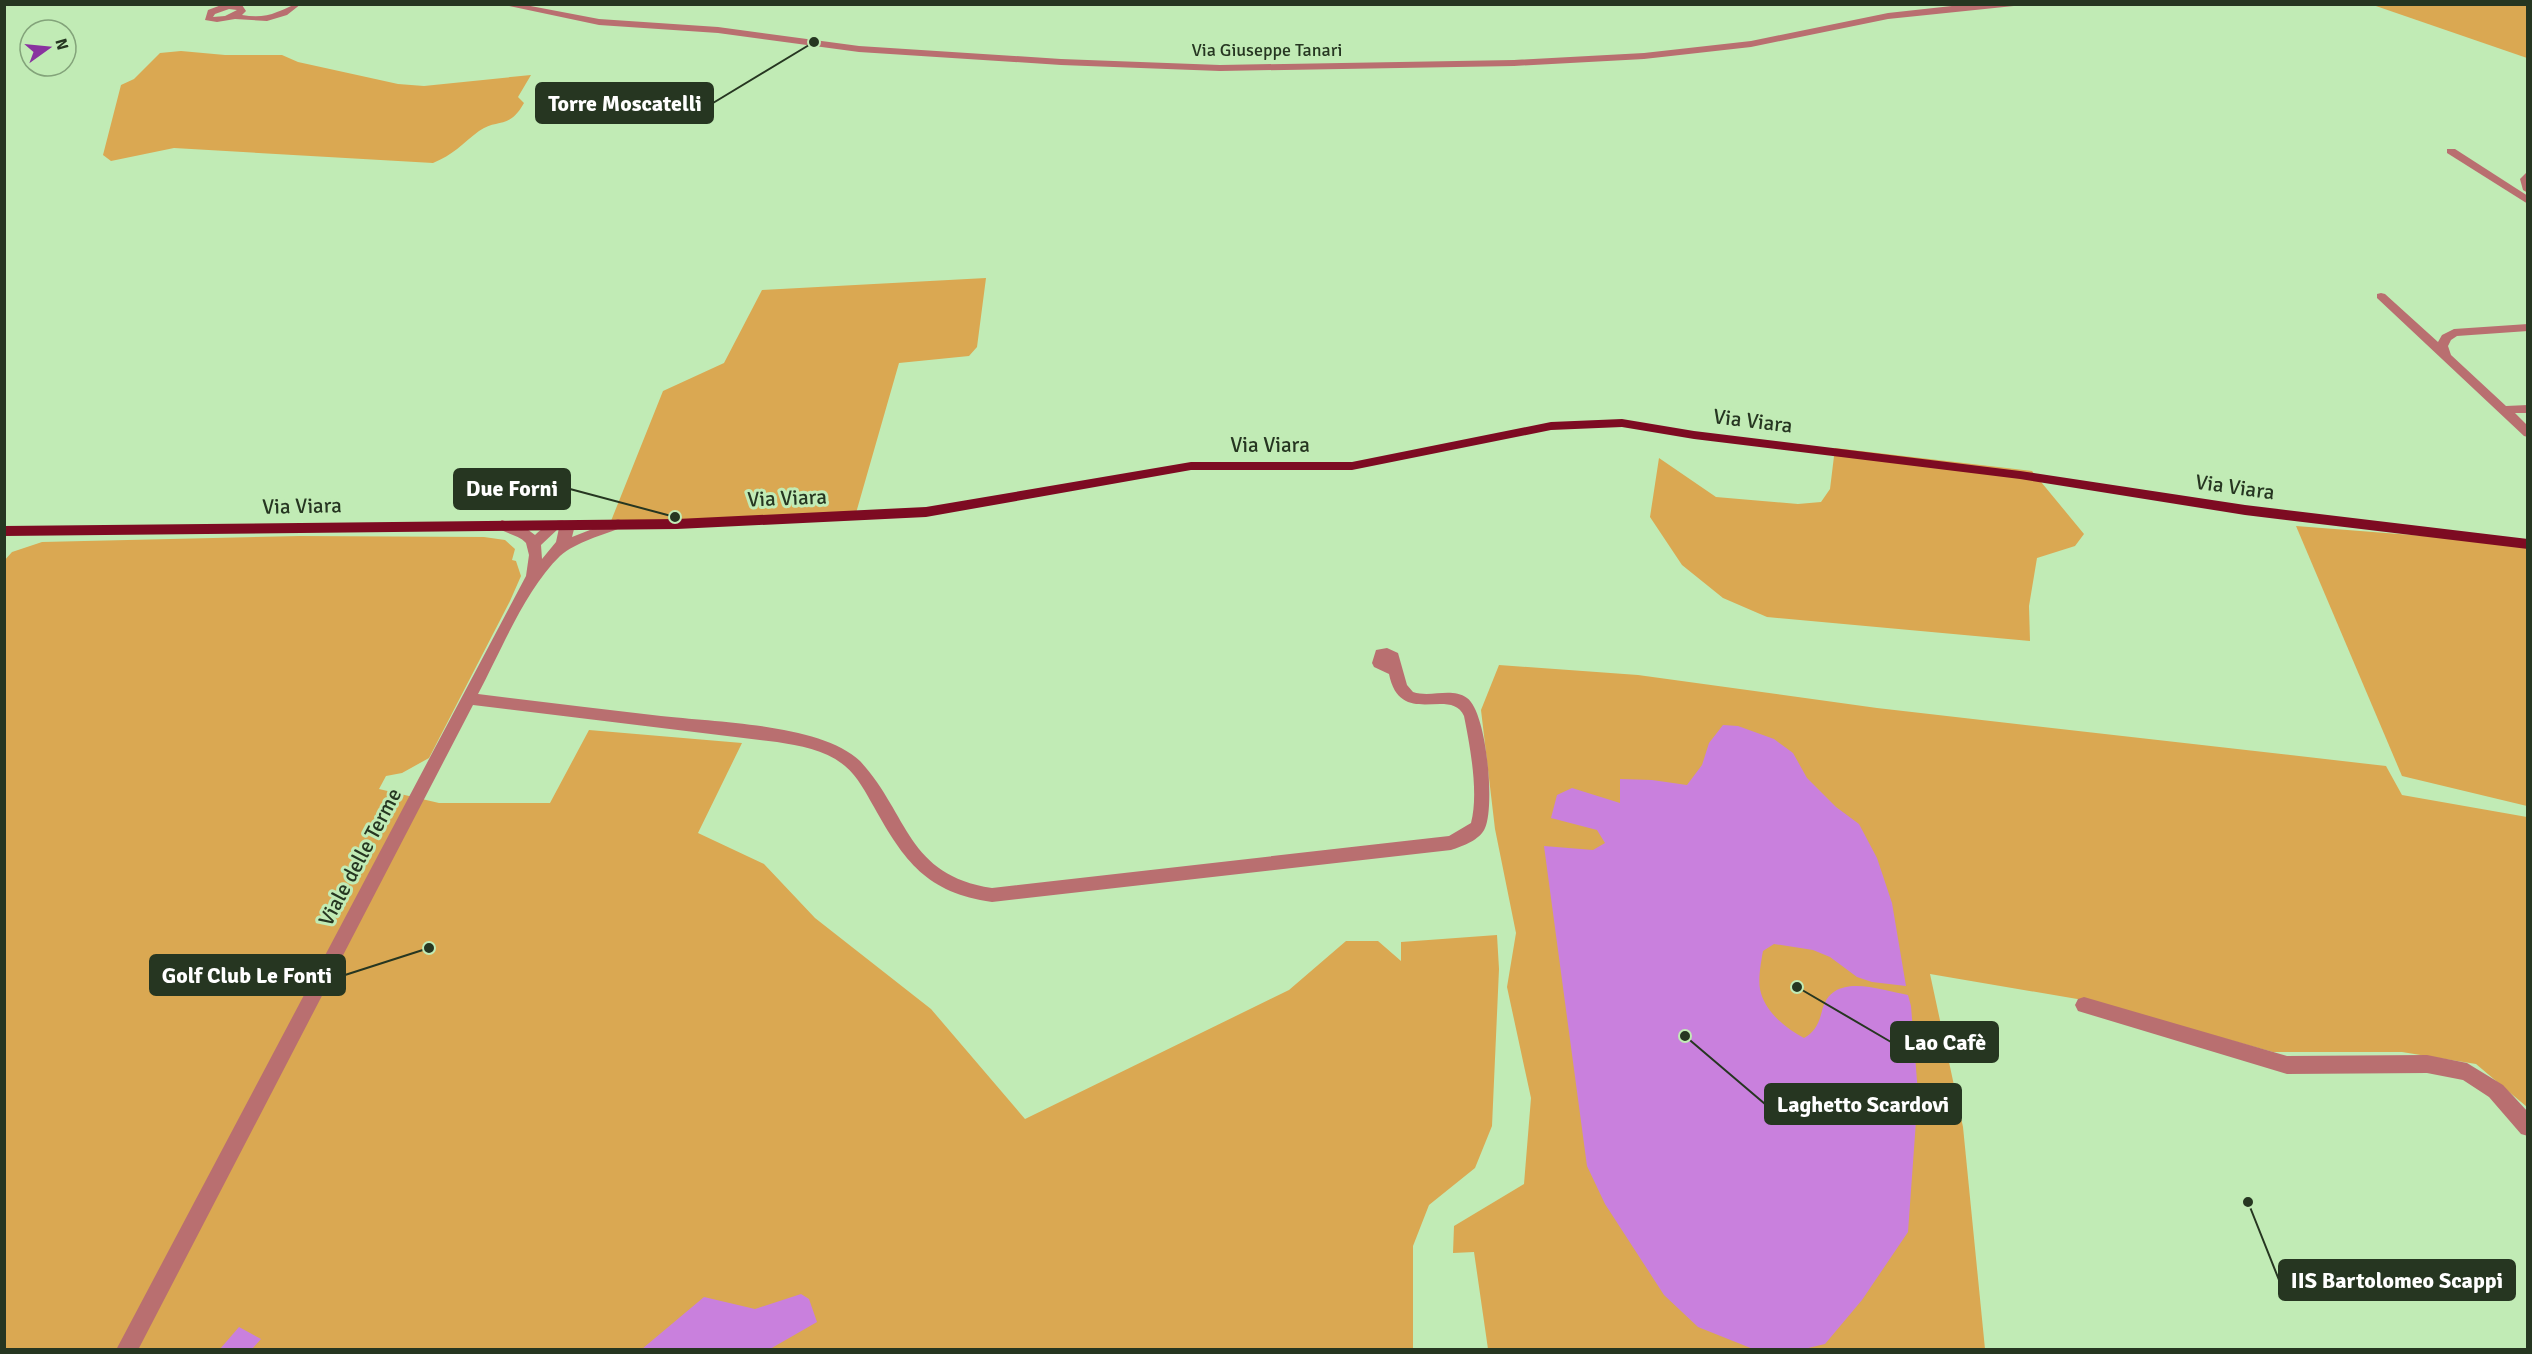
<svg xmlns="http://www.w3.org/2000/svg" width="2532" height="1354" viewBox="0 0 2532 1354" font-family="Signika,sans-serif">
	<style>
		.green { fill: #daa852 }
		.water { fill: #c980dd }
		.lines { fill: none; stroke-linecap: round; stroke-linejoin: round }
		.minor { fill: #b96f70; fill-rule: evenodd }
		.major { fill: #7d0b22; fill-rule: evenodd }
		.labels { text-anchor: middle; stroke-width: 6; stroke-linejoin: round; paint-order: stroke }
		.far-street-label { font-size: 18px; fill: #263621; stroke: #c1ebb5 }
		.street-label { font-size: 21px; fill: #263621; stroke: #c1ebb5 }
		.leader { fill: none; stroke: #263621; stroke-width: 2 }
		.callout-dot { fill: #263621; stroke: #c1ebb5; stroke-width: 2 }
		.callout { fill: #263621; stroke: #263621; stroke-width: 2 }
		.callout-label { font-size: 22px; text-anchor: middle; font-weight: bold; fill: #fff }
	</style>
	<rect width="100%" height="100%" fill="#c1ebb5"/>
	<g class="green">
		<path d="M2373,5H2527V58Z"/>
		<path d="M181,51L225,55H282L298,62L398,84L424,86L531,75L518,97L524,103C509,130 498,118 479,131C462,144 453,155 433,163L174,148L111,161L103,155L121,85L134,79L160,53Z"/>
		<path d="M986,278L977,347L969,356L899,363L854,520L611,521L663,391L724,363L762,290Z"/>
		<path d="M1835,448L2032,471L2084,534L2075,546L2037,558L2029,606L2030,641L1767,617L1723,598L1682,565L1650,517L1659,458L1716,497L1798,504L1821,502L1830,489Z"/>
		<path d="M2296,526L2527,544V806L2402,776Z"/>
		<path d="M300,536L484,537L505,540L515,549L512,560L516,561L521,576L510,601L429,758L402,773L386,776L379,789L439,803H550L589,730L742,743L698,833L764,864L815,918L931,1009L1025,1119L1289,990L1346,941H1378L1401,961V942L1497,935L1499,969L1492,1126L1475,1168L1429,1205L1413,1246V1349L5,1350L4,561L12,552L42,542Z"/>
		<path d="M1499,665L1638,675L1877,708L2386,766L2402,795L2527,817V1107L2476,1064L2402,1052H2273L2089,1001L1930,974L1963,1127L1985,1349H1488L1474,1252L1453,1253L1454,1226L1524,1184L1531,1098L1507,987L1516,933L1495,829L1481,710Z"/>
	</g>
	<g class="water">
		<path d="M1723,725L1738,726L1774,739L1793,753L1807,778L1836,807L1859,824L1877,858L1892,903L1906,986L1872,982L1857,977L1830,957L1813,950L1774,944L1763,951C1761,962 1758,979 1760,989C1764,1011 1786,1029 1804,1038C1815,1032 1819,1023 1822,1011C1832,971 1879,990 1908,995L1911,1006L1918,1093L1908,1232L1862,1300L1825,1344L1804,1349H1753L1698,1327L1664,1295L1605,1204L1587,1166L1544,846L1593,850L1605,843L1597,830L1551,818L1557,795L1572,788L1620,803V779L1652,780L1687,785L1702,765L1709,743Z"/>
		<path d="M801,1294L809,1299L817,1322L770,1349H642L704,1297L755,1309Z"/>
		<path d="M239,1327L261,1339L252,1349H220Z"/>
	</g>
	<g class="lines">
		<g class="minor">
			<path d="M224,4L242,5L246,11L242,15C254,17 266,17 277,12C287,9 291,4 301,4L287,15L267,21L235,19L217,22L205,20L208,10ZM229,9L237,10L225,16L213,17L215,14Z"/>
			<path d="M500,4H520L599,19L718,27L859,46L1061,59L1220,65L1514,60L1644,53L1751,41L1888,13L1970,4H2033L1888,19L1751,47L1644,59L1514,66L1220,71L1061,65L859,52L718,33L599,25Z"/>
			<path d="M2447,149H2455L2528,196V204L2447,153Z"/>
			<path d="M2528,171V193L2523,190L2520,179Z"/>
			<path d="M2381,293L2385,294L2438,342L2442,335L2454,329L2528,324V331L2457,336L2451,340L2448,346L2451,355L2506,406L2528,405V413H2515L2528,426V437L2524,436L2377,298V294Z"/>
			<path d="M618,519L623,521L625,524L623,527C603,535 576,542 560,556C525,590 501,651 478,694C539,702 600,709 661,716C714,722 821,724 860,761C909,814 906,875 992,888L1449,836L1471,823C1479,793 1470,746 1464,716C1451,686 1400,729 1389,674L1374,667L1372,663L1376,650L1387,648L1398,653L1407,685L1413,692C1431,698 1451,687 1467,698C1487,712 1495,807 1485,828C1480,840 1463,846 1451,850L992,902C927,893 904,861 874,807C866,793 858,777 845,766C826,750 801,746 777,742L473,705L138,1350H116L526,576L529,555L526,543C518,534 503,534 495,525L502,520L527,529L535,535C547,524 563,512 574,529L572,537ZM559,528L556,542L542,559L541,545Z"/>
			<path d="M2084,997L2287,1056L2427,1055L2467,1063L2503,1085L2528,1112V1136L2521,1134L2489,1097L2463,1080L2427,1073L2287,1074L2078,1011L2075,1005L2078,999Z"/>
		</g>
		<path class="major" d="M1622,419L1694,431L2020,471L2245,505L2528,539V549L2245,515L2020,479L1694,439L1622,427L1551,430L1352,470H1191L926,517L677,529L4,536V526L677,519L926,507L1191,462H1352L1551,422Z"/>
	</g>
	<g class="labels">
		<g class="far-street-label">
			<text x="1267" y="56">Via Giuseppe Tanari</text>
		</g>
		<g class="street-label">
			<text transform="translate(1753 421) rotate(7)" y="7">Via Viara</text>
			<text x="1270" y="452">Via Viara</text>
			<text transform="translate(2235 487) rotate(8)" y="7">Via Viara</text>
			<text transform="translate(787 498) rotate(-2)" y="7">Via Viara</text>
			<text transform="translate(302 506) rotate(-1)" y="7">Via Viara</text>
			<text transform="translate(360 857) rotate(-62)" y="7">Viale delle Terme</text>
		</g>
	</g>
	<path class="leader" d="M814 42L713 103M675 517L570 489M429 948L345 975M1797 987L1891 1042M1685 1036L1765 1104M2248 1202L2279 1280"/>
	<g class="callout-dot">
		<circle cx="814" cy="42" r="6"/>
		<circle cx="675" cy="517" r="6"/>
		<circle cx="429" cy="948" r="6"/>
		<circle cx="1797" cy="987" r="6"/>
		<circle cx="1685" cy="1036" r="6"/>
		<circle cx="2248" cy="1202" r="6"/>
	</g>
	<g class="callout">
		<rect x="536" y="83" width="177" height="40" rx="6"/>
		<rect x="454" y="469" width="116" height="40" rx="6"/>
		<rect x="150" y="955" width="195" height="40" rx="6"/>
		<rect x="1891" y="1022" width="107" height="40" rx="6"/>
		<rect x="1765" y="1084" width="196" height="40" rx="6"/>
		<rect x="2279" y="1260" width="236" height="40" rx="6"/>
	</g>
	<g class="callout-label">
		<text x="625" y="111">Torre Moscatelli</text>
		<text x="512" y="496">Due Forni</text>
		<text x="247" y="983">Golf Club Le Fonti</text>
		<text x="1945" y="1050">Lao Cafè</text>
		<text x="1863" y="1112">Laghetto Scardovi</text>
		<text x="2397" y="1288">IIS Bartolomeo Scappi</text>
	</g>
	<rect width="2532" height="1354" fill="none" stroke="#263621" stroke-width="12"/>
	<g transform="translate(48 48) rotate(75)"><circle r="28" fill="#c1ebb5" stroke="#83a37a" stroke-width="1.5"/>
	<path d="M0-4.5L10 22L0 15L-10 22Z" fill="#89329f"/>
	<text y="-9" font-size="16" font-weight="bold" text-anchor="middle" fill="#263621">N</text>
	</g>
</svg>
